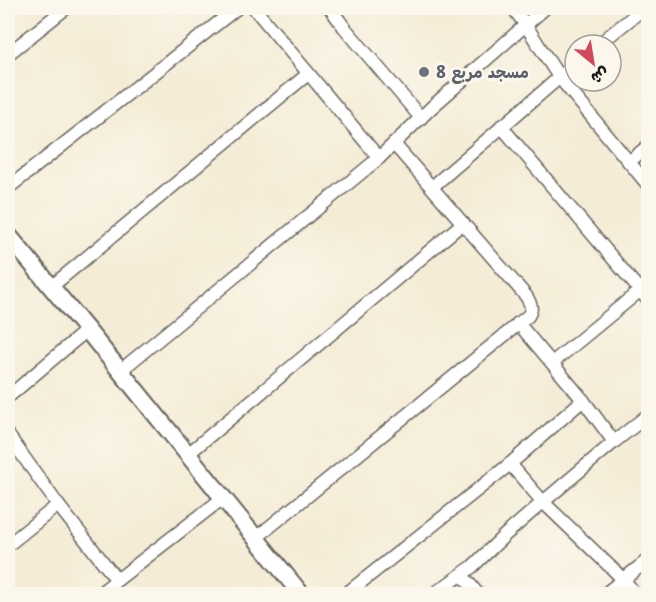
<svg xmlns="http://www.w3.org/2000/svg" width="656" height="602" viewBox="0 0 656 602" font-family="'Playpen Sans','Playpen Sans Arabic',sans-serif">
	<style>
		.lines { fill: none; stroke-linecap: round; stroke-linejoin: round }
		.street-casing { stroke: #68655d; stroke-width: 15 }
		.secondary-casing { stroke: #68655d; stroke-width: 20 }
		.street { stroke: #fff; stroke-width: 12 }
		.secondary { stroke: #fff; stroke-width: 16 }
		.worship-dot { fill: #6b7280; stroke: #fbf7ec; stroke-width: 2 }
		.labels { text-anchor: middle; stroke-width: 6; stroke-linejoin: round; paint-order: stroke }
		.worship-label { font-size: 16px; font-weight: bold; fill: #5b616d; stroke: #fbf7ec; text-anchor: start }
	</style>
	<rect width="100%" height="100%" fill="#fbf7ec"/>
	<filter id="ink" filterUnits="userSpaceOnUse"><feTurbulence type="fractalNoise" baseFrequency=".0167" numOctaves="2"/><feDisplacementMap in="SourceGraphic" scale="12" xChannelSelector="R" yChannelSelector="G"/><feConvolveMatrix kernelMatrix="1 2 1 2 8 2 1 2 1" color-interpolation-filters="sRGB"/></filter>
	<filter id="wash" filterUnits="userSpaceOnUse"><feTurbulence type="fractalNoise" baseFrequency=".008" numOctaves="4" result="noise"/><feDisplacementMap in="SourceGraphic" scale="24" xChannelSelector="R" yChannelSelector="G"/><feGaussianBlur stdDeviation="1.35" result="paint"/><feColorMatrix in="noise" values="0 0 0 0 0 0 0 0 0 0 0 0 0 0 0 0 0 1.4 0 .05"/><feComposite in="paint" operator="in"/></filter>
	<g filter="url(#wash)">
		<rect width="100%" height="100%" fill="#f4ecd6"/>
	</g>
	<g filter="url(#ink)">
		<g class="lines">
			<g class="street-casing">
				<g id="street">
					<path d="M254,8L379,158"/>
					<path d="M330,8L344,27L421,118"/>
					<path d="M513,8L525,24L559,77L648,185"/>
					<path d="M598,45L644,8"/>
					<path d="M8,54L66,8"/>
					<path d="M501,126L648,300"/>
					<path d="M629,162L648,146"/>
					<path d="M432,187L575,64"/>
					<path d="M8,188L237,8"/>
					<path d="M51,287L308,74"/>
					<path d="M518,323L583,400L614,442"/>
					<path d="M552,363L648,284"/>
					<path d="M120,371L379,158L432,107L545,8"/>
					<path d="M8,397L87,330"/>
					<path d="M8,435L58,505L117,580"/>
					<path d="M188,454L463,223"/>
					<path d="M510,464L543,502L624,580L635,594"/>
					<path d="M256,538L528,316C533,308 531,304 526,296L394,144"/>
					<path d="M8,545L58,505"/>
					<path d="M462,575L478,594"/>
					<path d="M99,594L223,498"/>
					<path d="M346,594L510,464L583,400"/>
					<path d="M434,594L472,567L505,535L543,502L614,442L648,415"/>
					<path d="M605,594L648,560"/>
				</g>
			</g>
			<g class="secondary-casing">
				<path id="secondary" d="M8,235L87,330L301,594"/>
			</g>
			<use href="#street" class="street"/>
			<use href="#secondary" class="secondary"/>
		</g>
	</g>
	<circle class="worship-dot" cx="424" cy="72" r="6"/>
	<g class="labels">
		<g class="worship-label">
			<text x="436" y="78">مسجد مربع 8</text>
		</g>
	</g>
	<rect width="656" height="602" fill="none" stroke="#fbf7ec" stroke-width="30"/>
	<g transform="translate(593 63) rotate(150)"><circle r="28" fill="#fbf7ec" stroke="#a29f99" stroke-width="1.5"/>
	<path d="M0-4.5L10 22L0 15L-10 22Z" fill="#d1495b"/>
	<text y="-9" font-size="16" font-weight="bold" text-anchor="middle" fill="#1c1c1c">ش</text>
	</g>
</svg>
